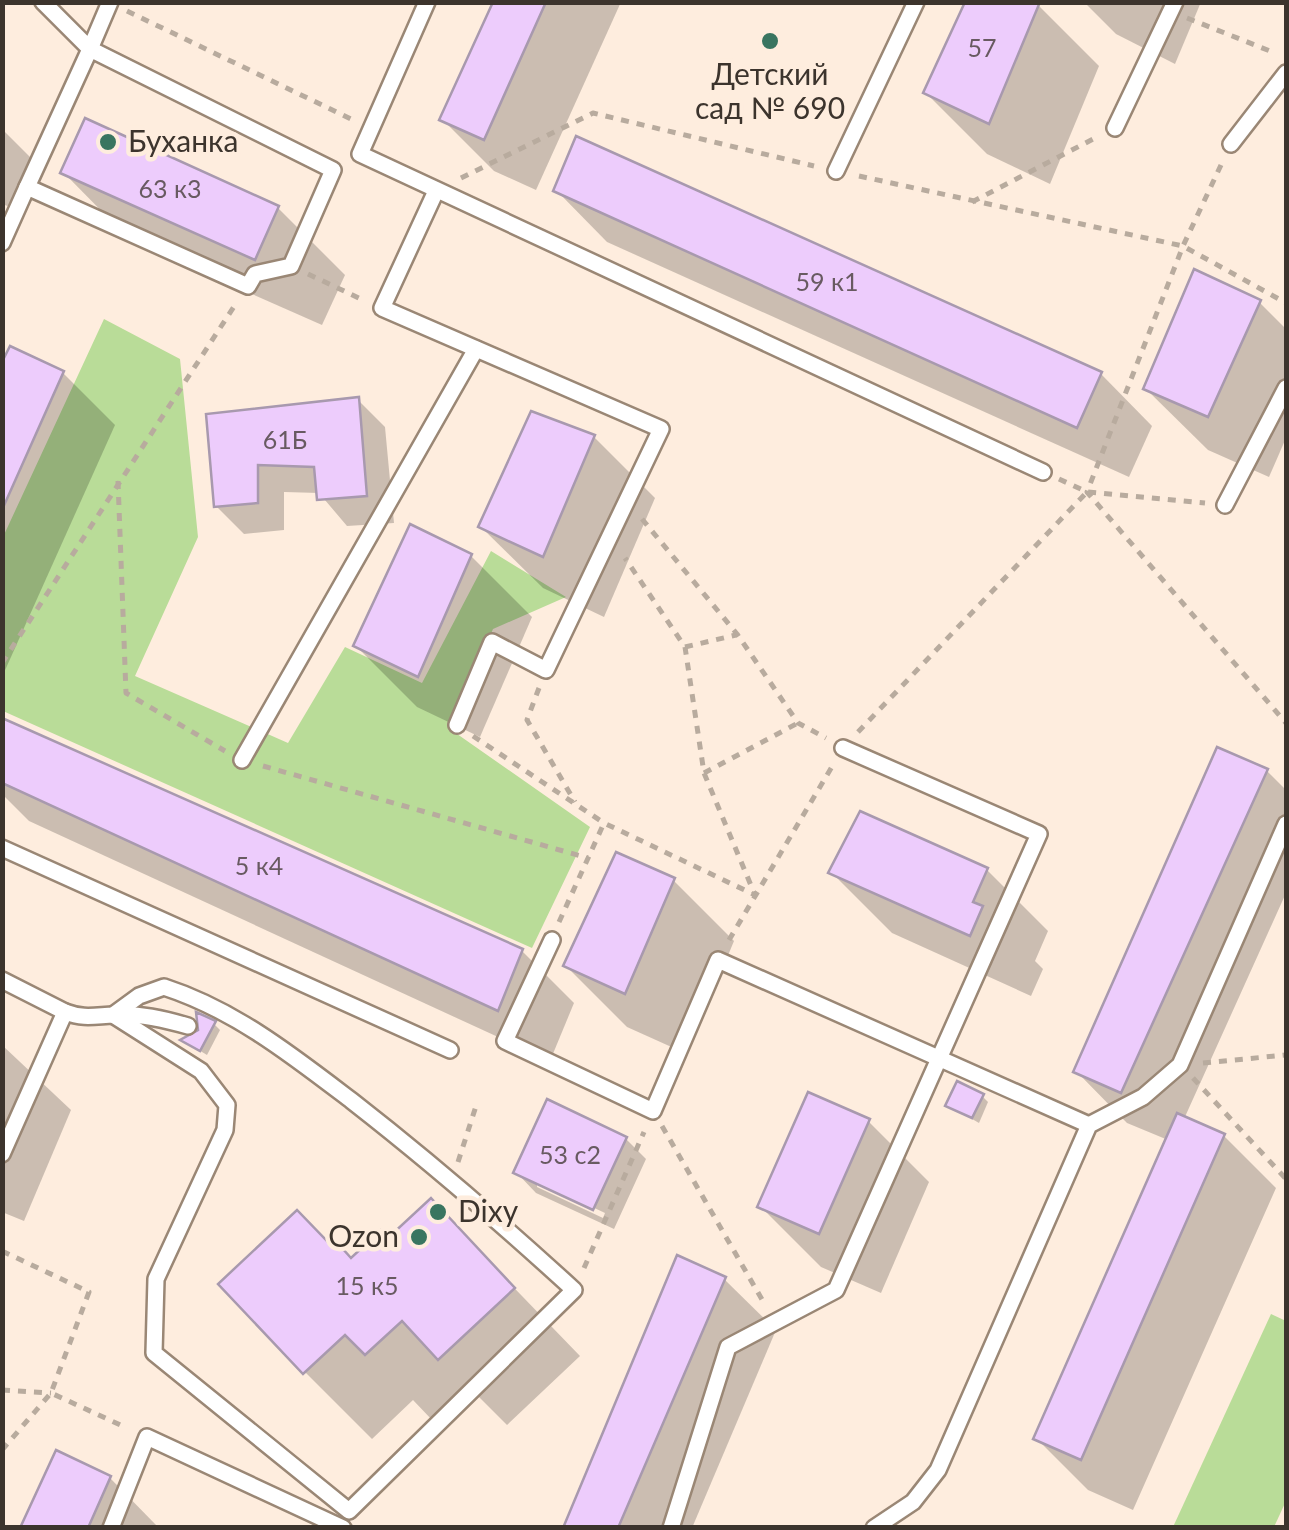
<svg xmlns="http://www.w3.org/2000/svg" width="1289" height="1530" viewBox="0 0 1289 1530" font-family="Lato,sans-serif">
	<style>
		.green { fill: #b9dc98 }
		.shadow { fill: #0003; fill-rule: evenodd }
		.building { fill: #edccfc; stroke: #a899ae; stroke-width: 2.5 }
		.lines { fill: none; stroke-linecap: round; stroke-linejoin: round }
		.service-casing { stroke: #9a8775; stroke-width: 20 }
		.path { stroke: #b8ab9e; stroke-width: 5; stroke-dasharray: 8 8; stroke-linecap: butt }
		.service { stroke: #fff; stroke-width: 15 }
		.poi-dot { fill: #397560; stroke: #feedde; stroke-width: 4 }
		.labels { text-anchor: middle; stroke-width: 9; stroke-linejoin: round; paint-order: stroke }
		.number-label { font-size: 25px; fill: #685a61 }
		.poi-label { font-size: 30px; fill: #3c342d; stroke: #feedde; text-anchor: start }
	</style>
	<rect width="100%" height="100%" fill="#feedde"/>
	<g class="green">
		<path d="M104,319L180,359L198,537L135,676L288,743L345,647L422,683L491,551L566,597L493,629L450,729L590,827L532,948L3,711V537Z"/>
		<path d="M1271,1314L1286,1321V1501L1274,1527H1173Z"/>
	</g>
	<g class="shadow">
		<path d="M496,2H621L536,190L494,171L442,119Z"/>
		<path d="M1084,2H1201L1175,64L1116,34Z"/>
		<path d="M1038,5L1099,66L1050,184L987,154L926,93Z"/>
		<path d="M2,129L34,161L13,208L2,204Z"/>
		<path d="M63,172L278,208L345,275L322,325L130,240Z"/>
		<path d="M556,190L1101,374L1152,426L1129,477L607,242Z"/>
		<path d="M1259,302L1286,329V438L1269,477L1208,450L1146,389Z"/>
		<path d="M2,368L63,373L115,425L2,677Z"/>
		<path d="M358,400L385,427L394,523L347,526L319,493L284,492V530L244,534L216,506L208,416Z"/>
		<path d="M532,414L594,437L655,498L604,617L543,588L481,527Z"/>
		<path d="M471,556L532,617L480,737L417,707L356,646Z"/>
		<path d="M2,721L522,951L574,1003L550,1061L29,821L2,794Z"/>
		<path d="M1267,771L1286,790V893L1184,1119L1224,1136L1276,1188L1133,1510L1088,1490L1036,1438L1168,1140L1127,1123L1076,1071Z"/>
		<path d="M987,870L1048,931L1035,961L1043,969L1031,996L892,933L831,872Z"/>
		<path d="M673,880L734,941L687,1054L627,1027L566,966Z"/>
		<path d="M214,1024L220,1030L207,1055L184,1041Z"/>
		<path d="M2,1045L71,1110L24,1221L2,1212Z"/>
		<path d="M982,1096L988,1102L979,1123L948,1105Z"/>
		<path d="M868,1121L929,1182L881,1293L821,1267L760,1206Z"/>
		<path d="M626,1139L646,1159L614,1229L536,1193L516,1172ZM537,1181L605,1213L603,1218L537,1187Z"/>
		<path d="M431,1202L580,1356L507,1425L469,1387L433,1421L413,1400L372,1439L305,1372L330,1246L352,1261L388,1241Z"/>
		<path d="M724,1279L776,1330L692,1528H566Z"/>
		<path d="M110,1478L159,1528H23Z"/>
	</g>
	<g class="building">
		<path d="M493,2H546L484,140L439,120Z"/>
		<path d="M965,2H1040L989,124L923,93Z"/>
		<path d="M85,118L279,206L255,260L60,173Z"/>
		<path d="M576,136L1102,372L1077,428L553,191Z"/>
		<path d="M1194,269L1261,300L1208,417L1143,389Z"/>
		<path d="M10,346L64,371L2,510V362Z"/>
		<path d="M359,397L367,496L317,500L314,467L258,465V503L214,507L206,414Z"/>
		<path d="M531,411L595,435L543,557L478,527Z"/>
		<path d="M410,524L472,554L418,677L353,646Z"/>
		<path d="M2,718L523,949L498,1011L2,783Z"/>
		<path d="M1217,747L1268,769L1121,1093L1073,1072Z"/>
		<path d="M860,811L988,868L973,902L983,906L970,936L828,873Z"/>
		<path d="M616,852L675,878L625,994L563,966Z"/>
		<path d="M196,1012L216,1021L200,1051L180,1040L198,1030Z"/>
		<path d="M957,1081L984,1094L972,1118L945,1106Z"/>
		<path d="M808,1092L870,1119L819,1234L757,1207Z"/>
		<path d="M547,1099L627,1137L593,1210L513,1173Z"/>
		<path d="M1177,1113L1225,1134L1081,1460L1033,1439Z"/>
		<path d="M431,1198L515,1288L438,1360L402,1321L365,1355L345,1335L303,1374L218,1284L297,1210L329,1243L334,1239L351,1258L381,1230L388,1238Z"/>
		<path d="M677,1255L726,1277L618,1528H563Z"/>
		<path d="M56,1450L111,1476L88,1528H20Z"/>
	</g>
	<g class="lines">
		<g class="service-casing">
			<g id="service">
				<path d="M43,2L90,49L110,2"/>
				<path d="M427,2L360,154L1043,472"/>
				<path d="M90,49L333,170L291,266L255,274L248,286L27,187Z"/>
				<path d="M1115,128L1175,2"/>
				<path d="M1231,144L1286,73"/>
				<path d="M836,171L916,2"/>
				<path d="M436,191L382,308L661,429L546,670L492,642L457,725"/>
				<path d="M2,243L27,187"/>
				<path d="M1225,505L1286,388"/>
				<path d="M242,760L476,349"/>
				<path d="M2,848L450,1050"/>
				<path d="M552,940L505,1041L653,1111L718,960L1089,1125"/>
				<path d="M2,980L65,1012"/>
				<path d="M164,987C235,1010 293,1056 352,1101C429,1161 502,1224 574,1290L349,1511L154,1353L156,1279L225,1130L227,1105L201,1071L113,1015L139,996Z"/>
				<path d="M2,1154L65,1012C84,1019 93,1016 114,1015C139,1013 164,1019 188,1026"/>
				<path d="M111,1528L147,1437L343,1528"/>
				<path d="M671,1528L728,1347L836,1290L1039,834L843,748"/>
				<path d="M874,1528L913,1502L938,1470L1089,1125L1143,1097L1180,1065L1286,824"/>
			</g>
		</g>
		<g class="path">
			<path d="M127,11L351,119"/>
			<path d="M1187,18L1275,53"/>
			<path d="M1221,165L1183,246L1087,492L1286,723"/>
			<path d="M859,176L1183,246L1286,303"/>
			<path d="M461,178L593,113L814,166"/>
			<path d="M972,202L1095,138"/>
			<path d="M308,274L361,299"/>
			<path d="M1059,479L1087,492L1205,503"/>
			<path d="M118,481L126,693L225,751"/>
			<path d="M642,519L737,634L798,723L826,738"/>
			<path d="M685,647L736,635"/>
			<path d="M2,663L235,305"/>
			<path d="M539,688L527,720L575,802"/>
			<path d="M858,732L1087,492"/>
			<path d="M473,736L604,823"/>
			<path d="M263,766L588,858"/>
			<path d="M704,773L798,723"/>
			<path d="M559,922L604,823L755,895L704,773L685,647L625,558"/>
			<path d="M729,940L833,765"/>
			<path d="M1203,1063L1286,1055"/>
			<path d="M1193,1078L1286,1179"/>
			<path d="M662,1126L764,1303"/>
			<path d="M458,1162L476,1106"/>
			<path d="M2,1251L89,1292L51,1393L127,1428"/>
			<path d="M584,1268L644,1132"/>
			<path d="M2,1390L51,1393"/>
			<path d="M2,1450L51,1393"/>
		</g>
		<use href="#service" class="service"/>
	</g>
	<g class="poi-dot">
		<circle cx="770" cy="41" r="10"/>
		<circle cx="108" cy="142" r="10"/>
		<circle cx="438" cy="1212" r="10"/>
		<circle cx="419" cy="1237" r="10"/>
	</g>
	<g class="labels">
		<g class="number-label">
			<text x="982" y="57">57</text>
			<text x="170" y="198">63 к3</text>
			<text x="827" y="291">59 к1</text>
			<text x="285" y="449">61Б</text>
			<text x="259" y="875">5 к4</text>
			<text x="570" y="1164">53 с2</text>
			<text x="367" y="1295">15 к5</text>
		</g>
		<g class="poi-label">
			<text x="770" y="85" text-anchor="middle">Детский<tspan x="770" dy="34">сад № 690</tspan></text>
			<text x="128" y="152">Буханка</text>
			<text x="458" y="1222">Dixy</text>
			<text x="399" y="1247" text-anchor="end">Ozon</text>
		</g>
	</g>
	<rect width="1289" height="1530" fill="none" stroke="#3c342d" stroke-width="10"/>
</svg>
